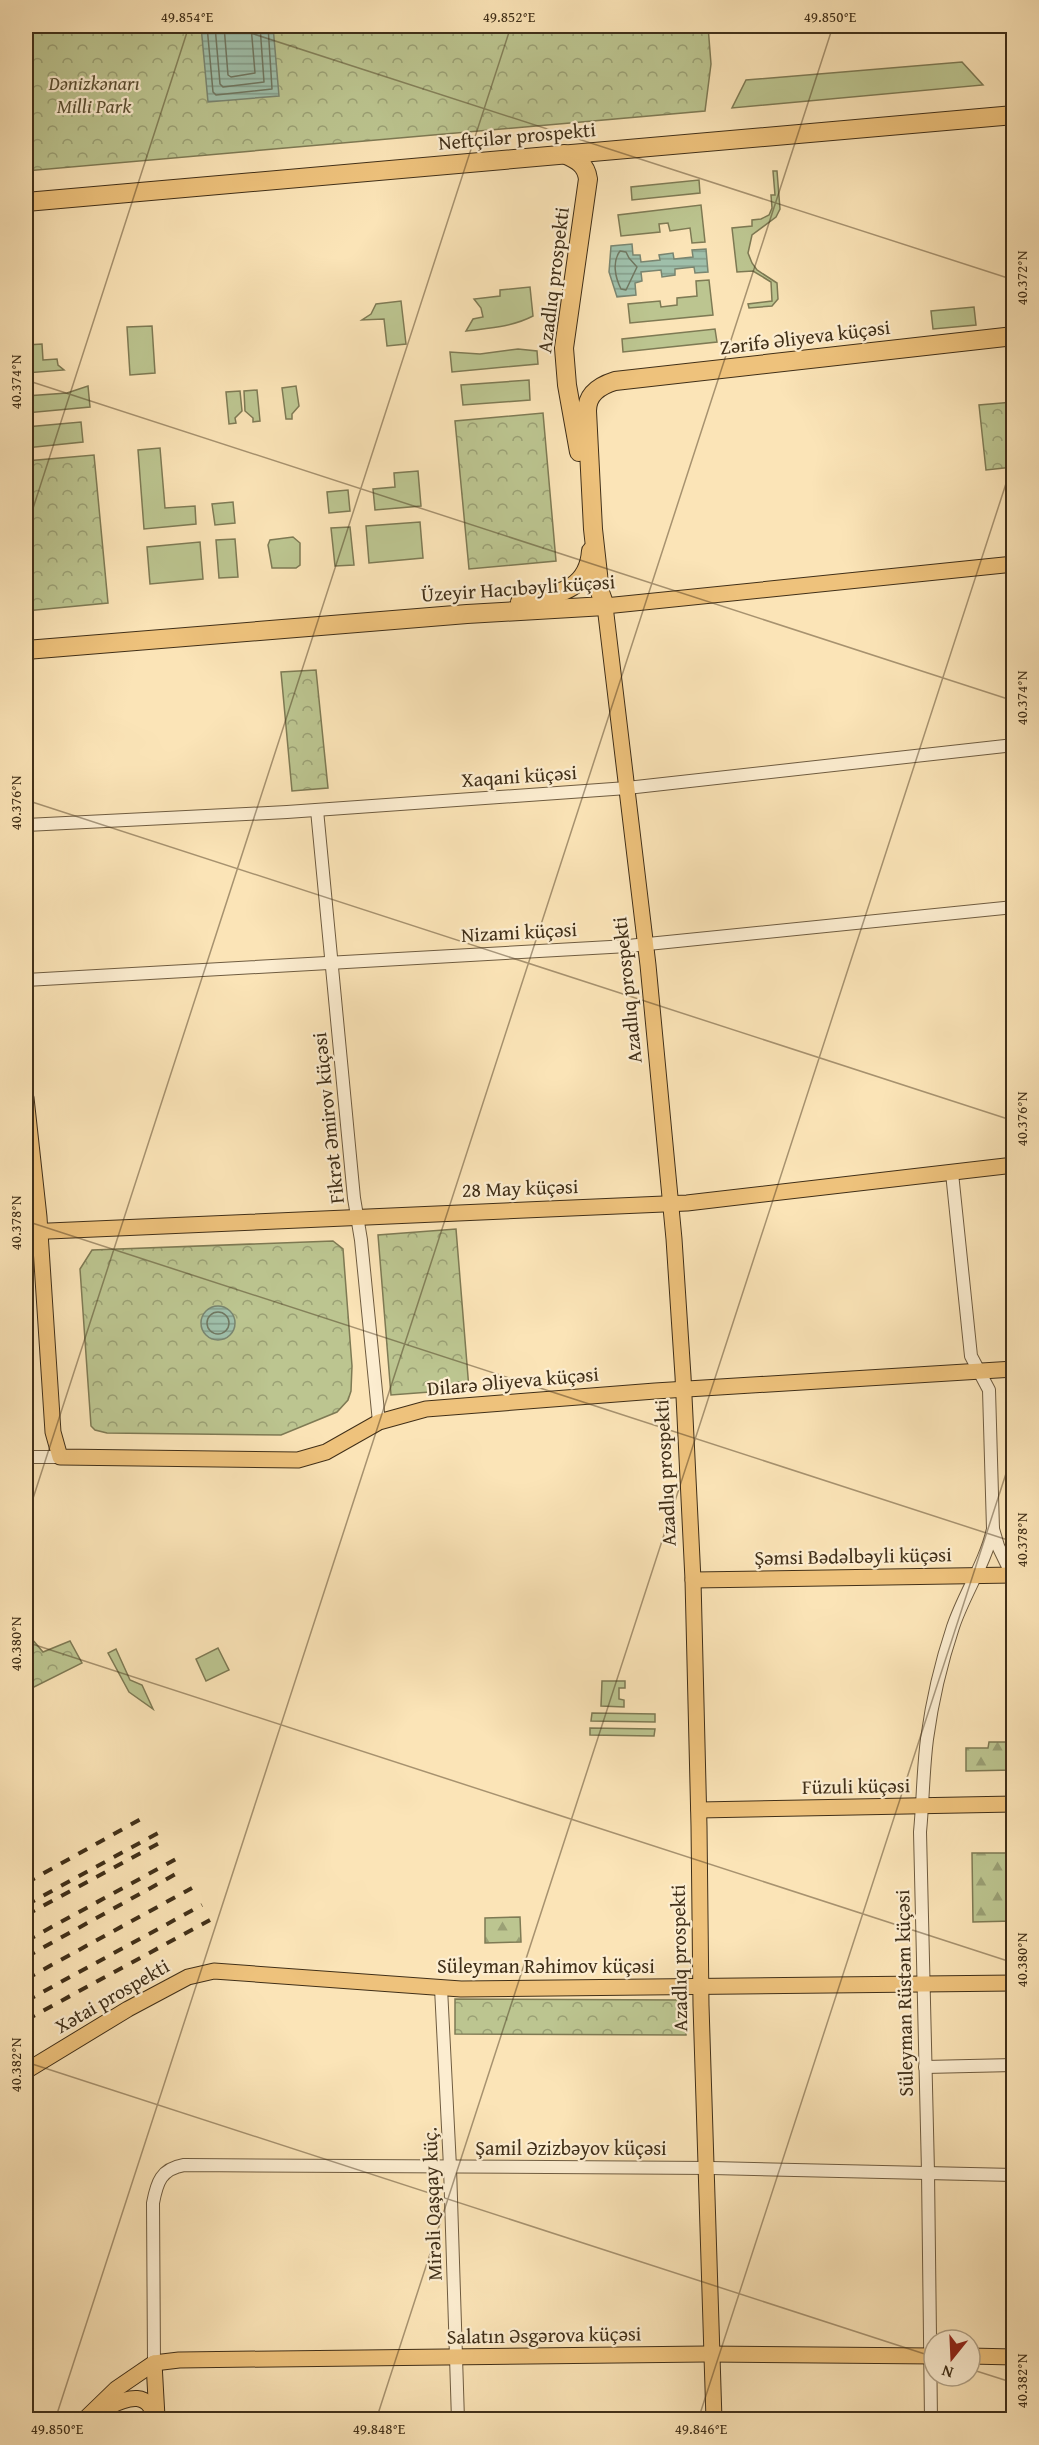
<svg xmlns="http://www.w3.org/2000/svg" width="1039" height="2445" viewBox="0 0 1039 2445" font-family="'Gentium Book Plus',serif">
	<style>
		.grass { fill: #bcc590; stroke: #7e7a54; stroke-width: 1.5 }
		.forest { fill: url(#forest-firs); stroke: #7e7a54; stroke-width: 1.5 }
		.park { fill: url(#park-crowns); stroke: #7e7a54; stroke-width: 1.5 }
		.water { fill: url(#water-rules); stroke: #798570; stroke-width: 1.5 }
		.lines { fill: none; stroke-linecap: round; stroke-linejoin: round }
		.shore { stroke: #707761; stroke-width: 1.5 }
		.minor-casing { stroke: #6f5c40; stroke-width: 14 }
		.major-casing { stroke: #402f18; stroke-width: 17 }
		.highway-casing { stroke: #402f18; stroke-width: 20 }
		.minor { stroke: #fcedd0; stroke-width: 12 }
		.major { stroke: #eec27c; stroke-width: 15 }
		.highway { stroke: #eec27c; stroke-width: 18 }
		.rail { stroke: #402f18; stroke-width: 4; stroke-dasharray: 10 10; stroke-linecap: butt }
		.ticks { fill: none; stroke: #402f18; stroke-width: 1.5; stroke-opacity: 0.45 }
		.labels { text-anchor: middle; stroke-width: 4.5; stroke-linejoin: round; paint-order: stroke }
		.park-label { font-size: 20px; font-style: italic; fill: #594d30; stroke: #fcedd0 }
		.street-label { font-size: 20px; fill: #402f18; stroke: #fcedd0 }
		.neatline { fill: none; stroke: #402f18; stroke-width: 2 }
		.ticks-label { font-size: 15px; text-anchor: middle; fill: #402f18 }
	</style>
	<defs>
		<pattern id="forest-firs" width="22" height="20" patternUnits="userSpaceOnUse" patternTransform="scale(1.5)"><rect width="22" height="20" fill="#bcc590"/><path d="M5 1l3.5 6h-7zM16 11l3.5 6h-7z" fill="#9aa075"/></pattern>
		<pattern id="park-crowns" width="20" height="18" patternUnits="userSpaceOnUse" patternTransform="scale(1.5)"><rect width="20" height="18" fill="#bcc590"/><path d="M2 6a3 3 0 1 1 6 0M12 15a3 3 0 1 1 6 0" fill="none" stroke="#9aa075"/></pattern>
		<pattern id="water-rules" width="6" height="5" patternUnits="userSpaceOnUse" patternTransform="scale(1.5)"><rect width="6" height="5" fill="#9fbfaa"/><path d="M0 2.5h6" fill="none" stroke="#839c89"/></pattern>
	</defs>
	<rect width="100%" height="100%" fill="#fbe4b7"/>
	<filter id="stains"><feTurbulence type="fractalNoise" baseFrequency=".00333" numOctaves="4"/><feColorMatrix values="0 0 0 0 .2 0 0 0 0 .09 0 0 0 0 .02 0 0 0 .5 -.17"/></filter>
	<radialGradient id="worn" r=".72"><stop offset=".6" stop-color="#630" stop-opacity="0"/><stop offset="1" stop-color="#630" stop-opacity=".3"/></radialGradient>
	<g class="grass">
		<path d="M962,62L983,85L732,108L746,80Z"/>
		<path d="M773,171H777L780,209L776,217L752,235L748,253L752,263L757,270L777,283L778,299L772,306L749,308L748,304L772,301L771,282L753,271L737,272L732,228L752,226V220L761,219L769,215L772,208L771,195H775Z"/>
		<path d="M699,180L700,193L632,200L631,187Z"/>
		<path d="M701,205L705,242L692,243L690,228L670,231L668,223L659,224L660,232L621,236L618,215Z"/>
		<path d="M709,280L713,315L630,323L628,304L660,301L661,307L677,305V298L697,296L696,281Z"/>
		<path d="M530,287L533,316C512,327 489,328 466,331L473,319L483,317L481,308L474,299L500,296V290Z"/>
		<path d="M401,301L406,344L387,346L384,319L362,320L371,314L376,304Z"/>
		<path d="M974,307L976,325L933,329L931,311Z"/>
		<path d="M152,326L155,373L130,375L127,327Z"/>
		<path d="M715,329L717,342L623,352L622,339Z"/>
		<path d="M42,344L43,360L57,359L58,365L64,370L26,373V345Z"/>
		<path d="M518,349L537,351L538,364L452,372L450,352L480,354Z"/>
		<path d="M529,380L530,400L463,405L461,385Z"/>
		<path d="M88,386L90,407L26,413V396L67,393Z"/>
		<path d="M296,386L299,406L292,414V419H286L282,388Z"/>
		<path d="M257,390L260,421L253,422V418L245,411L244,391Z"/>
		<path d="M240,391L242,411L235,418L236,423L229,424L226,392Z"/>
		<path d="M81,422L83,442L26,448V427Z"/>
		<path d="M160,448L165,508L195,506L196,524L144,529L138,450Z"/>
		<path d="M418,471L421,506L375,510L373,489L395,487L394,473Z"/>
		<path d="M348,490L350,511L329,513L327,492Z"/>
		<path d="M233,502L235,523L215,525L212,504Z"/>
		<path d="M420,522L423,558L369,563L366,526Z"/>
		<path d="M350,527L354,565L335,566L331,528Z"/>
		<path d="M293,537L300,543V565L296,568H272L268,545L270,540Z"/>
		<path d="M235,539L238,577L219,578L216,540Z"/>
		<path d="M200,542L203,579L150,584L147,547Z"/>
		<path d="M218,1648L229,1670L206,1681L196,1659Z"/>
		<path d="M116,1649L130,1680L142,1685L153,1709L129,1692L108,1653Z"/>
		<path d="M602,1681H625V1688H619V1699L624,1700V1707L601,1706Z"/>
		<path d="M592,1713L655,1714V1722L591,1721Z"/>
		<path d="M590,1728L655,1729L654,1736L590,1735Z"/>
	</g>
	<g class="forest">
		<path d="M989,1742H1013V1770L966,1771V1748H988Z"/>
		<path d="M972,1853H1013V1921L973,1922Z"/>
		<path d="M520,1917L521,1942L485,1943V1918Z"/>
	</g>
	<g class="park">
		<path d="M26,26H708L711,64L705,111L26,171Z"/>
		<path d="M1013,402V467L986,470L979,405Z"/>
		<path d="M543,413L556,561L469,569L455,421Z"/>
		<path d="M94,455L108,603L26,611V461Z"/>
		<path d="M316,670L328,788L292,791L281,672Z"/>
		<path d="M456,1229L469,1389L391,1395L378,1235Z"/>
		<path d="M333,1241L343,1249L352,1366L351,1391L348,1400L337,1412L281,1435L107,1433L95,1430L91,1426L80,1269L92,1250Z"/>
		<path d="M26,1632L43,1652L70,1641L82,1663L26,1691Z"/>
		<path d="M455,1999L686,2000V2035L455,2034Z"/>
	</g>
	<g class="water">
		<path d="M201,26H273L279,96L208,102Z"/>
		<path d="M632,244L633,255H640L641,262L660,260L659,255L673,253L674,259L693,257L692,250L706,249L708,272L695,273L694,267L675,269V275L662,277L661,270L641,272L642,281L635,283L636,295L617,297L609,272L611,246Z"/>
		<circle cx="218" cy="1323" r="17"/>
	</g>
	<g class="lines">
		<g class="shore">
			<path d="M207,26L213,92L216,95L272,89L268,26"/>
			<path d="M215,26L220,84L223,87L264,82L260,26"/>
			<path d="M224,26L228,75L231,77L255,73L251,26"/>
			<path d="M620,251L626,252L629,258L637,267L626,290L621,289C615,277 612,262 620,251Z"/>
			<circle cx="218" cy="1323" r="11"/>
		</g>
		<g class="minor-casing">
			<g id="minor">
				<path d="M317,810L354,1198L361,1240L379,1422"/>
				<path d="M26,825L287,812L627,788L1014,745"/>
				<path d="M26,980L628,946L1014,907"/>
				<path d="M952,1173L971,1356L989,1390L993,1529L998,1546L1012,1575"/>
				<path d="M26,1457H60"/>
				<path d="M441,1988L450,2167L458,2420"/>
				<path d="M925,2067L1014,2065"/>
				<path d="M154,2363L153,2203C157,2182 161,2169 184,2165L712,2168L1014,2175"/>
				<path d="M931,2420L928,2172L920,1832C923,1801 923,1770 927,1739C932,1702 941,1663 953,1627C964,1594 985,1564 993,1529"/>
			</g>
		</g>
		<g class="major-casing">
			<g id="major">
				<path d="M26,1098L39,1217L53,1432L60,1457L298,1460L326,1452L379,1422L426,1409L655,1391L1014,1369"/>
				<path d="M26,1232L687,1203L1014,1165"/>
				<path d="M693,1580L1014,1575"/>
				<path d="M699,1810L1014,1804"/>
				<path d="M26,2071L128,2009L188,1977L214,1971L461,1989L1014,1983"/>
				<path d="M970,2356L1014,2357"/>
				<path d="M154,2363L157,2417"/>
				<path d="M108,2407C128,2397 150,2390 155,2420"/>
				<path d="M84,2420L116,2389L154,2363L179,2360L706,2354L934,2356"/>
				<path d="M714,2420L701,2005L699,1826L693,1580L683,1376L674,1239L648,965L605,606L1014,564"/>
			</g>
		</g>
		<g class="highway-casing">
			<g id="highway">
				<path d="M564,154C577,160 586,164 588,179L564,348L567,385L579,452"/>
				<path d="M26,202L1014,115"/>
				<path d="M520,602C554,594 588,593 591,551"/>
				<path d="M26,650L467,614L605,606L600,592L593,529L587,411C587,394 599,386 615,381L1014,336"/>
			</g>
		</g>
		<use href="#minor" class="minor"/>
		<use href="#major" class="major"/>
		<use href="#highway" class="highway"/>
		<g class="rail">
			<path d="M26,1883L148,1815"/>
			<path d="M26,1905L158,1833"/>
			<path d="M26,1915L163,1841"/>
			<path d="M26,1941L176,1859"/>
			<path d="M26,1957L183,1870"/>
			<path d="M26,1979L192,1888"/>
			<path d="M26,2001L202,1905"/>
			<path d="M26,2020L210,1920"/>
		</g>
	</g>
	<path class="ticks" d="M229,26L1014,280M26,380L1014,701M26,530L189,26M26,800L1014,1121M26,1221L1014,1542M26,1520L511,26M26,1642L1014,1963M26,2062L934,2357M970,2369L1014,2383M55,2420L833,26M376,2420L1014,459M698,2420L1014,1449"/>
	<g class="labels">
		<g class="park-label">
			<text x="94" y="90">Dənizkənarı<tspan x="94" dy="23">Milli Park</tspan></text>
		</g>
		<g class="street-label">
			<text transform="translate(517 136) rotate(-5)" y="7">Neftçilər prospekti</text>
			<text transform="translate(553 280) rotate(-83)" y="7">Azadlıq prospekti</text>
			<text transform="translate(805 337) rotate(-7)" y="7">Zərifə Əliyeva küçəsi</text>
			<text transform="translate(518 588) rotate(-4)" y="7">Üzeyir Hacıbəyli küçəsi</text>
			<text transform="translate(519 776) rotate(-4)" y="7">Xaqani küçəsi</text>
			<text transform="translate(519 932) rotate(-3)" y="7">Nizami küçəsi</text>
			<text transform="translate(627 990) rotate(-96)" y="7">Azadlıq prospekti</text>
			<text transform="translate(328 1118) rotate(-96)" y="7">Fikrət Əmirov küçəsi</text>
			<text transform="translate(520 1188) rotate(-2)" y="7">28 May küçəsi</text>
			<text transform="translate(513 1381) rotate(-5)" y="7">Dilarə Əliyeva küçəsi</text>
			<text transform="translate(665 1473) rotate(-93)" y="7">Azadlıq prospekti</text>
			<text transform="translate(853 1556) rotate(-1)" y="7">Şəmsi Bədəlbəyli küçəsi</text>
			<text transform="translate(856 1786) rotate(-1)" y="7">Füzuli küçəsi</text>
			<text transform="translate(679 1958) rotate(-91)" y="7">Azadlıq prospekti</text>
			<text x="546" y="1973">Süleyman Rəhimov küçəsi</text>
			<text transform="translate(904 1993) rotate(-91)" y="7">Süleyman Rüstəm küçəsi</text>
			<text transform="translate(112 1996) rotate(-30)" y="7">Xətai prospekti</text>
			<text x="571" y="2155">Şamil Əzizbəyov küçəsi</text>
			<text transform="translate(432 2204) rotate(-92)" y="7">Mirəli Qaşqay küç.</text>
			<text transform="translate(544 2335) rotate(-1)" y="7">Salatın Əsgərova küçəsi</text>
		</g>
	</g>
	<rect width="1039" height="2445" fill="none" stroke="#fbe4b7" stroke-width="66"/>
	<g transform="translate(952 2358) rotate(198)"><circle r="28" fill="#fcedd0" stroke="#b1a186" stroke-width="1.5"/>
	<path d="M0-4.5L10 22L0 15L-10 22Z" fill="#8f2418"/>
	<text y="-9" font-size="16" font-weight="bold" text-anchor="middle" fill="#402f18">N</text>
	</g>
	<rect x="33" y="33" width="973" height="2379" class="neatline"/>
	<g class="ticks-label">
		<text x="187" y="22">49.854°E</text>
		<text x="509" y="22">49.852°E</text>
		<text x="830" y="22">49.850°E</text>
		<text transform="translate(1022 278) rotate(-90)" y="5">40.372°N</text>
		<text transform="translate(16 382) rotate(-90)" y="5">40.374°N</text>
		<text transform="translate(1022 698) rotate(-90)" y="5">40.374°N</text>
		<text transform="translate(16 803) rotate(-90)" y="5">40.376°N</text>
		<text transform="translate(1022 1119) rotate(-90)" y="5">40.376°N</text>
		<text transform="translate(16 1223) rotate(-90)" y="5">40.378°N</text>
		<text transform="translate(1022 1540) rotate(-90)" y="5">40.378°N</text>
		<text transform="translate(16 1644) rotate(-90)" y="5">40.380°N</text>
		<text transform="translate(1022 1960) rotate(-90)" y="5">40.380°N</text>
		<text transform="translate(16 2065) rotate(-90)" y="5">40.382°N</text>
		<text transform="translate(1022 2381) rotate(-90)" y="5">40.382°N</text>
		<text x="57" y="2434">49.850°E</text>
		<text x="379" y="2434">49.848°E</text>
		<text x="701" y="2434">49.846°E</text>
	</g>
	<rect width="100%" height="100%" filter="url(#stains)"/>
	<rect width="100%" height="100%" fill="url(#worn)"/>
</svg>
